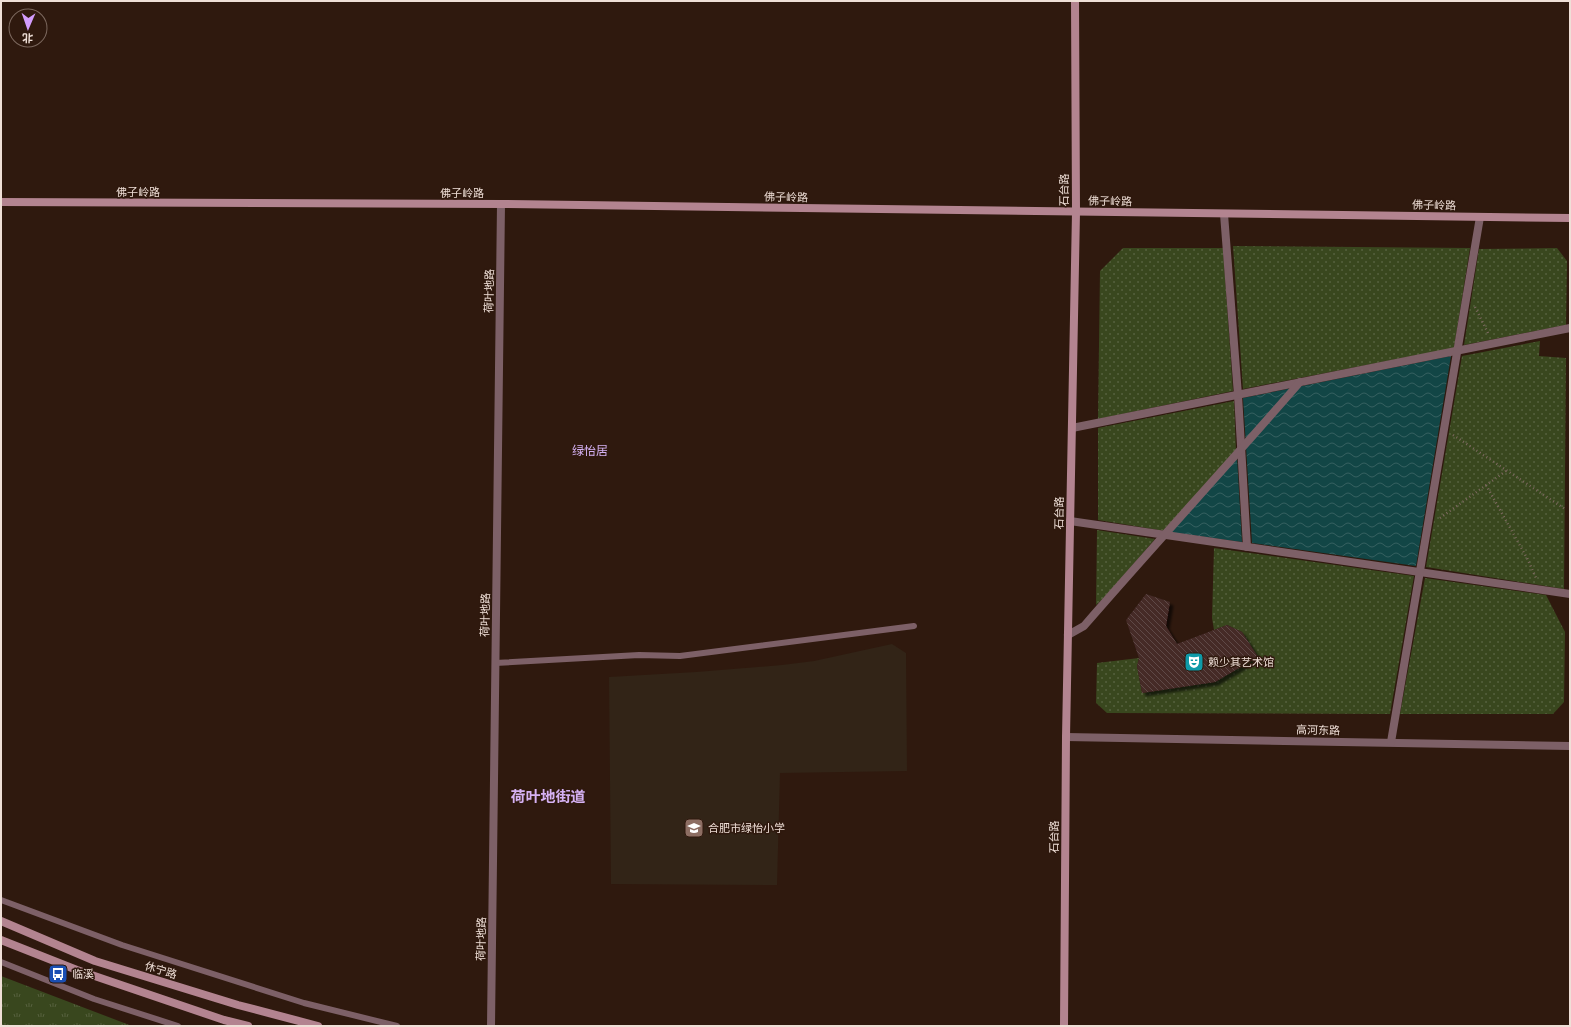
<svg xmlns="http://www.w3.org/2000/svg" width="1571" height="1027" viewBox="0 0 1571 1027" font-family="'PT Sans','Noto Sans SC',sans-serif">
	<style>
		.education { fill: #322417 }
		.grass { fill: url(#grass-dots) }
		.park { fill: url(#park-tufts) }
		.water { fill: url(#water-waves) }
		.building { fill: url(#building-back-hatch); filter: url(#shadow) }
		.lines { fill: none; stroke-linecap: round; stroke-linejoin: round }
		.path { stroke: #7d6a60; stroke-width: 2.5; stroke-dasharray: 1 3; stroke-linecap: butt }
		.lane { stroke: #7d6067; stroke-width: 6 }
		.street { stroke: #7d6067; stroke-width: 8 }
		.secondary { stroke: #b38490; stroke-width: 8 }
		.labels { text-anchor: middle; stroke-width: 3; stroke-linejoin: round; paint-order: stroke }
		.street-label { font-size: 11px; fill: #efdfd7; stroke: #2f190e }
		.poi-label { font-size: 11px; fill: #efdfd7; stroke: #2f190e; text-anchor: start }
		.neighbourhood-label { font-size: 12px; fill: #d5b1f3; stroke: #2f190e }
		.district-label { font-size: 15px; font-weight: bold; fill: #d5b1f3; stroke: #2f190e }
	</style>
	<defs>
		<pattern id="grass-dots" width="8" height="8" patternUnits="userSpaceOnUse"><rect width="8" height="8" fill="#39471e"/><path d="M2 2h.1M6 6h.1" fill="none" stroke="#56613e" stroke-width="1.8" stroke-linecap="round"/></pattern>
		<pattern id="park-tufts" width="24" height="20" patternUnits="userSpaceOnUse"><rect width="24" height="20" fill="#39471e"/><path d="M3 7l-1-3M5 7V3M7 7l1-3M15 17l-1-3M17 17v-4M19 17l1-3" fill="none" stroke="#56613e"/></pattern>
		<pattern id="water-waves" width="16" height="10" patternUnits="userSpaceOnUse"><rect width="16" height="10" fill="#124646"/><path d="M0 5q4-4 8 0t8 0" fill="none" stroke="#356060"/></pattern>
		<pattern id="building-back-hatch" width="6" height="6" patternUnits="userSpaceOnUse"><rect width="6" height="6" fill="#442927"/><path d="M-1 5l2 2M0 0l6 6M5-1l2 2" fill="none" stroke="#5f4846"/></pattern>
		<filter id="shadow"><feDropShadow dx="3.5" dy="3.5" stdDeviation="1" flood-color="#0009"/></filter>
	</defs>
	<rect width="100%" height="100%" fill="#2f190e"/>
	<path class="education" d="M892,644L906,653L907,771L780,773L777,885L611,884L609,677L696,672L782,665L814,661Z"/>
	<g class="grass">
		<path d="M1233,246L1470,248L1454,348L1243,389Z"/>
		<path d="M1123,248H1223L1233,391L1098,419L1100,271Z"/>
		<path d="M1557,248L1567,261L1566,325L1464,345L1479,249Z"/>
		<path d="M1540,341L1539,356L1566,358L1564,589L1426,567L1462,356Z"/>
		<path d="M1234,401L1236,451L1165,531L1098,520V428Z"/>
		<path d="M1097,530L1155,539L1105,597L1096,605Z"/>
		<path d="M1214,548L1414,576L1390,714L1107,713L1096,703L1097,663L1139,658L1137,666L1142,693L1215,682L1258,657L1242,632L1227,625L1214,630L1212,618Z"/>
		<path d="M1425,578L1546,595L1565,632L1564,702L1553,714H1400Z"/>
	</g>
	<path class="park" d="M1,976L132,1026H1Z"/>
	<g class="water">
		<path d="M1451,356L1416,566L1252,543L1243,398Z"/>
		<path d="M1237,457L1242,542L1169,532Z"/>
	</g>
	<path class="building" d="M1146,594L1170,602L1166,626L1177,644L1227,625L1242,632L1258,657L1215,682L1142,693L1137,666L1139,658L1126,620Z"/>
	<g class="lines">
		<g class="path">
			<path d="M1475,307L1489,335"/>
			<path d="M1453,435L1565,509"/>
			<path d="M1486,485L1527,558L1537,580"/>
			<path d="M1440,518L1506,471"/>
		</g>
		<g class="lane">
			<path d="M495,663L639,655L680,656L914,626"/>
			<path d="M1,900L122,945L304,1003L397,1026"/>
			<path d="M1,962L94,999L178,1026"/>
		</g>
		<g class="street">
			<path d="M1224,214L1238,395L1247,547"/>
			<path d="M1072,428L1570,328"/>
			<path d="M1070,521L1570,594"/>
			<path d="M1068,635L1084,626C1155,544 1229,464 1300,382"/>
			<path d="M1066,737L1570,746"/>
			<path d="M1391,742L1480,217"/>
			<path d="M491,1026L501,204"/>
		</g>
		<g class="secondary">
			<path d="M1,202L501,204L1570,218"/>
			<path d="M1,921L95,961L238,1005L318,1026"/>
			<path d="M1,940L77,970L224,1020L248,1026"/>
			<path d="M1064,1026L1066,737L1076,212L1075,1"/>
		</g>
	</g>
	<defs>
		<g id="theatre-square" transform="scale(1)"><rect x="-9" y="-9" width="18" height="18" rx="4" fill="#0f9aa8" stroke="#2f190e"/><path d="M-5-5.5Q0-4 5-5.5V0Q5 5 0 6Q-5 5-5 0ZM-3.3-2.5H-1v1.5H-3.3ZM1-2.5H3.3v1.5H1ZM-2.8 1Q0 5.5 2.8 1Z" fill="#fff"/></g>
		<g id="school-square" transform="scale(1)"><rect x="-9" y="-9" width="18" height="18" rx="4" fill="#8d6e63" stroke="#2f190e"/><path d="M0-5L7-2L0 1L-7-2ZM-4 1L0 2.5L4 1V4Q0 6-4 4Z" fill="#fff"/></g>
		<g id="bus-square" transform="scale(1)"><rect x="-9" y="-9" width="18" height="18" rx="4" fill="#1a4fb4" stroke="#2f190e"/><path d="M-5-6H5V4H4V6H2V4H-2V6H-4V4H-5ZM-3.5-4V0h7V-4ZM-3.5 1.2v1.5H-2V1.2ZM2 1.2v1.5H3.5V1.2Z" fill="#fff"/></g>
	</defs>
	<g fill-rule="evenodd">
		<use href="#theatre-square" x="1194" y="662"/>
		<use href="#school-square" x="694" y="828"/>
		<use href="#bus-square" x="58" y="974"/>
	</g>
	<g class="labels">
		<g class="street-label">
			<text transform="translate(1064 190) rotate(-90)" y="4">石台路</text>
			<text x="138" y="196">佛子岭路</text>
			<text x="462" y="197">佛子岭路</text>
			<text transform="translate(786 197) rotate(1)" y="4">佛子岭路</text>
			<text transform="translate(1110 201) rotate(1)" y="4">佛子岭路</text>
			<text transform="translate(1434 205) rotate(1)" y="4">佛子岭路</text>
			<text transform="translate(489 291) rotate(-89)" y="4">荷叶地路</text>
			<text transform="translate(1059 513) rotate(-89)" y="4">石台路</text>
			<text transform="translate(485 615) rotate(-89)" y="4">荷叶地路</text>
			<text transform="translate(1318 730) rotate(1)" y="4">高河东路</text>
			<text transform="translate(1054 837) rotate(-90)" y="4">石台路</text>
			<text transform="translate(481 939) rotate(-89)" y="4">荷叶地路</text>
			<text transform="translate(161 970) rotate(17)" y="4">休宁路</text>
		</g>
		<g class="poi-label">
			<text x="1208" y="666">赖少其艺术馆</text>
			<text x="708" y="832">合肥市绿怡小学</text>
			<text x="72" y="978">临溪</text>
		</g>
		<g class="neighbourhood-label">
			<text x="590" y="455">绿怡居</text>
		</g>
		<g class="district-label">
			<text x="548" y="802">荷叶地街道</text>
		</g>
	</g>
	<rect width="1571" height="1027" fill="none" stroke="#efdfd7" stroke-width="4"/>
	<g transform="translate(28 28) rotate(182)"><circle r="19" fill="#2f190e" stroke="#7c685e"/>
	<path d="M0-3L7 15L0 10L-7 15Z" fill="#d39cfd"/>
	<text y="-6" font-size="11" font-weight="bold" text-anchor="middle" fill="#efdfd7">北</text>
	</g>
</svg>
